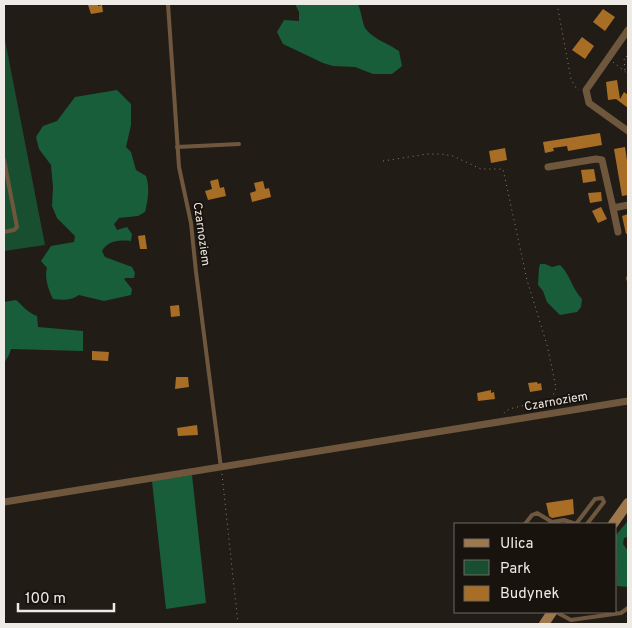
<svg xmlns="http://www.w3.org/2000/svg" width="632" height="628" viewBox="0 0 632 628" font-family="Overpass,sans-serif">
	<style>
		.green { fill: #184f31 }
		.forest { fill: #195e3a }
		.building { fill: #a96e25 }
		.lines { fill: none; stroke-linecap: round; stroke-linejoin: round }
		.path { stroke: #88837d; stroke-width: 1; stroke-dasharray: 1 4; stroke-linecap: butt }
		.service { stroke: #6f573d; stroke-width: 4 }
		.minor { stroke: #6f573d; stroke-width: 7 }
		.secondary { stroke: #9e784c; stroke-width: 10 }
		.labels { text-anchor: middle; stroke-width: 4; stroke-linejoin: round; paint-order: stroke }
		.street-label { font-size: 12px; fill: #eeeae5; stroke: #19130e }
	</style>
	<rect width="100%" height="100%" fill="#221c16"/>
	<path class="green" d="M4,35L45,245L4,251Z"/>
	<g class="forest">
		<path d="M295,4H358C361,11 362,21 365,28C371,38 389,44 399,51L402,66L392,74H373L355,67L333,66L323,63L283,44L277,32L284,20L299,21V12Z"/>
		<path d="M117,90L131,104V125L126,147L131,152L136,170L146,176C150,189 148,200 145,212L138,216L119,218L114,224L117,230L127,227L132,234L131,241C121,240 108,240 102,251L105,257L132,267L135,273L134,278H126L124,279L132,289L131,295L104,301L79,295C71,301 62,300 53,299C49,291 44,278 47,268L41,261L51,246L74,242L75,236L57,218L52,206L53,187L51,165L39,149L36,137L43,126L57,121L75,97Z"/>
		<path d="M540,264H545L552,267L560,265C570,274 572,289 582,299L581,307L577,312L560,315L547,302L543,291L538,285L539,268Z"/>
		<path d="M16,300C23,306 28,313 37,316L38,327L83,331V351L11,349L9,355L4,363V302Z"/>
		<path d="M192,475L206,603L166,609L152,481Z"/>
		<path d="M627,522L628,523V537L624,538L623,544L628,551V587L617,586L616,535Z"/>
	</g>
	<g class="building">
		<path d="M98,4V6L102,5L103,12L91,14L88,5Z"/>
		<path d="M603,9L615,17L605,31L593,22Z"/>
		<path d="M582,37L594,46L585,59L572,50Z"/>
		<path d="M617,80L620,99L624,92L628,95V108L616,99L608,100L606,82Z"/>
		<path d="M600,133L602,145L568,151L567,146L553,148L554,151L545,153L543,142Z"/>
		<path d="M625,147L628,167V195L622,196L614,149Z"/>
		<path d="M505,148L507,160L491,163L489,151Z"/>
		<path d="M594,169L596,181L583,183L581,170Z"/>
		<path d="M218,179L220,188L224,187L226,196L208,200L205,191L212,189L210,181Z"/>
		<path d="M263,181L265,189L269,188L271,197L252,202L250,193L256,191L254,183Z"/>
		<path d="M601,192L602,201L590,203L588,193Z"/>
		<path d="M601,207L607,219L598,223L592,211Z"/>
		<path d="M628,214V233L626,234L622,216Z"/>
		<path d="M145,235L147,249H140L138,236Z"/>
		<path d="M179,305L180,316L171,317L170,306Z"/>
		<path d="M92,351L109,352L108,361L92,360Z"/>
		<path d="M176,377H188L189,387L175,389Z"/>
		<path d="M537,382L538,384L541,383L542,390L530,392L528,383Z"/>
		<path d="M491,390V393L494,392L495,399L478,401L477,393Z"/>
		<path d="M197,425L198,435L178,436L177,428Z"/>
		<path d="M573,499L574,514L552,518L549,516L546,503Z"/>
	</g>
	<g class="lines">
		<g class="path">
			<path d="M557,4L571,79L576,88L579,90"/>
			<path d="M613,62L628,74"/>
			<path d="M625,70L624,57L628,56"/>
			<path d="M383,161L427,154H441L453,156L481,169H503L527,280L547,345L552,368L556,388L552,398L547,400L509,409L503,414"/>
			<path d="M222,474L238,624"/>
		</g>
		<g class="service">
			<path d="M168,4L179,167L191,223L196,272L221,468"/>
			<path d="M177,147L239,144"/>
			<path d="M4,160L17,227L14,230L4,232"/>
			<path d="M628,278V279"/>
			<path d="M525,524L532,515L537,513L552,522L564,520L576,524"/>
			<path d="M576,524L595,499L602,498L604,502L587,524"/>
			<path d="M556,612L571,620L621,613L628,608"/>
		</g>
		<g class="minor">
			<path d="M628,30L586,90L589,103L628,131"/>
			<path d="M548,167L596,159L602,160L613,208L628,205"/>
			<path d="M613,208L618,232"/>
			<path d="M4,502L628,401"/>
		</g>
		<g class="secondary">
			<path d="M613,524L628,503"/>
			<path d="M544,624L552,612"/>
		</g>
	</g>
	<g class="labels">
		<g class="street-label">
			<text transform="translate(202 234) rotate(82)" y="4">Czarnoziem</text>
			<text transform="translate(556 401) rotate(-10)" y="4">Czarnoziem</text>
		</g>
	</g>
	<rect width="632" height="628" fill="none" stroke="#eeeae5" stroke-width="10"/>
	<rect x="454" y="523" width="162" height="90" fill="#19130e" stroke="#6e6964"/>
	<rect x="464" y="539" width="25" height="8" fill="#9e784c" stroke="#6e6964"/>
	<text x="500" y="548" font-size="15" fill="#eeeae5">Ulica</text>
	<rect x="464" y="560" width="25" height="15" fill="#184f31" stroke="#6e6964"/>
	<text x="500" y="573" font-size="15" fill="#eeeae5">Park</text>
	<rect x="464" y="586" width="25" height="15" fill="#a96e25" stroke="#6e6964"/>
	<text x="500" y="598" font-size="15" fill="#eeeae5">Budynek</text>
	<path d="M18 603v8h96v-8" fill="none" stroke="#eeeae5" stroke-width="2.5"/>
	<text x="25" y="603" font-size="15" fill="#eeeae5" stroke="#19130e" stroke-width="4" paint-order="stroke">100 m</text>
</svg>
